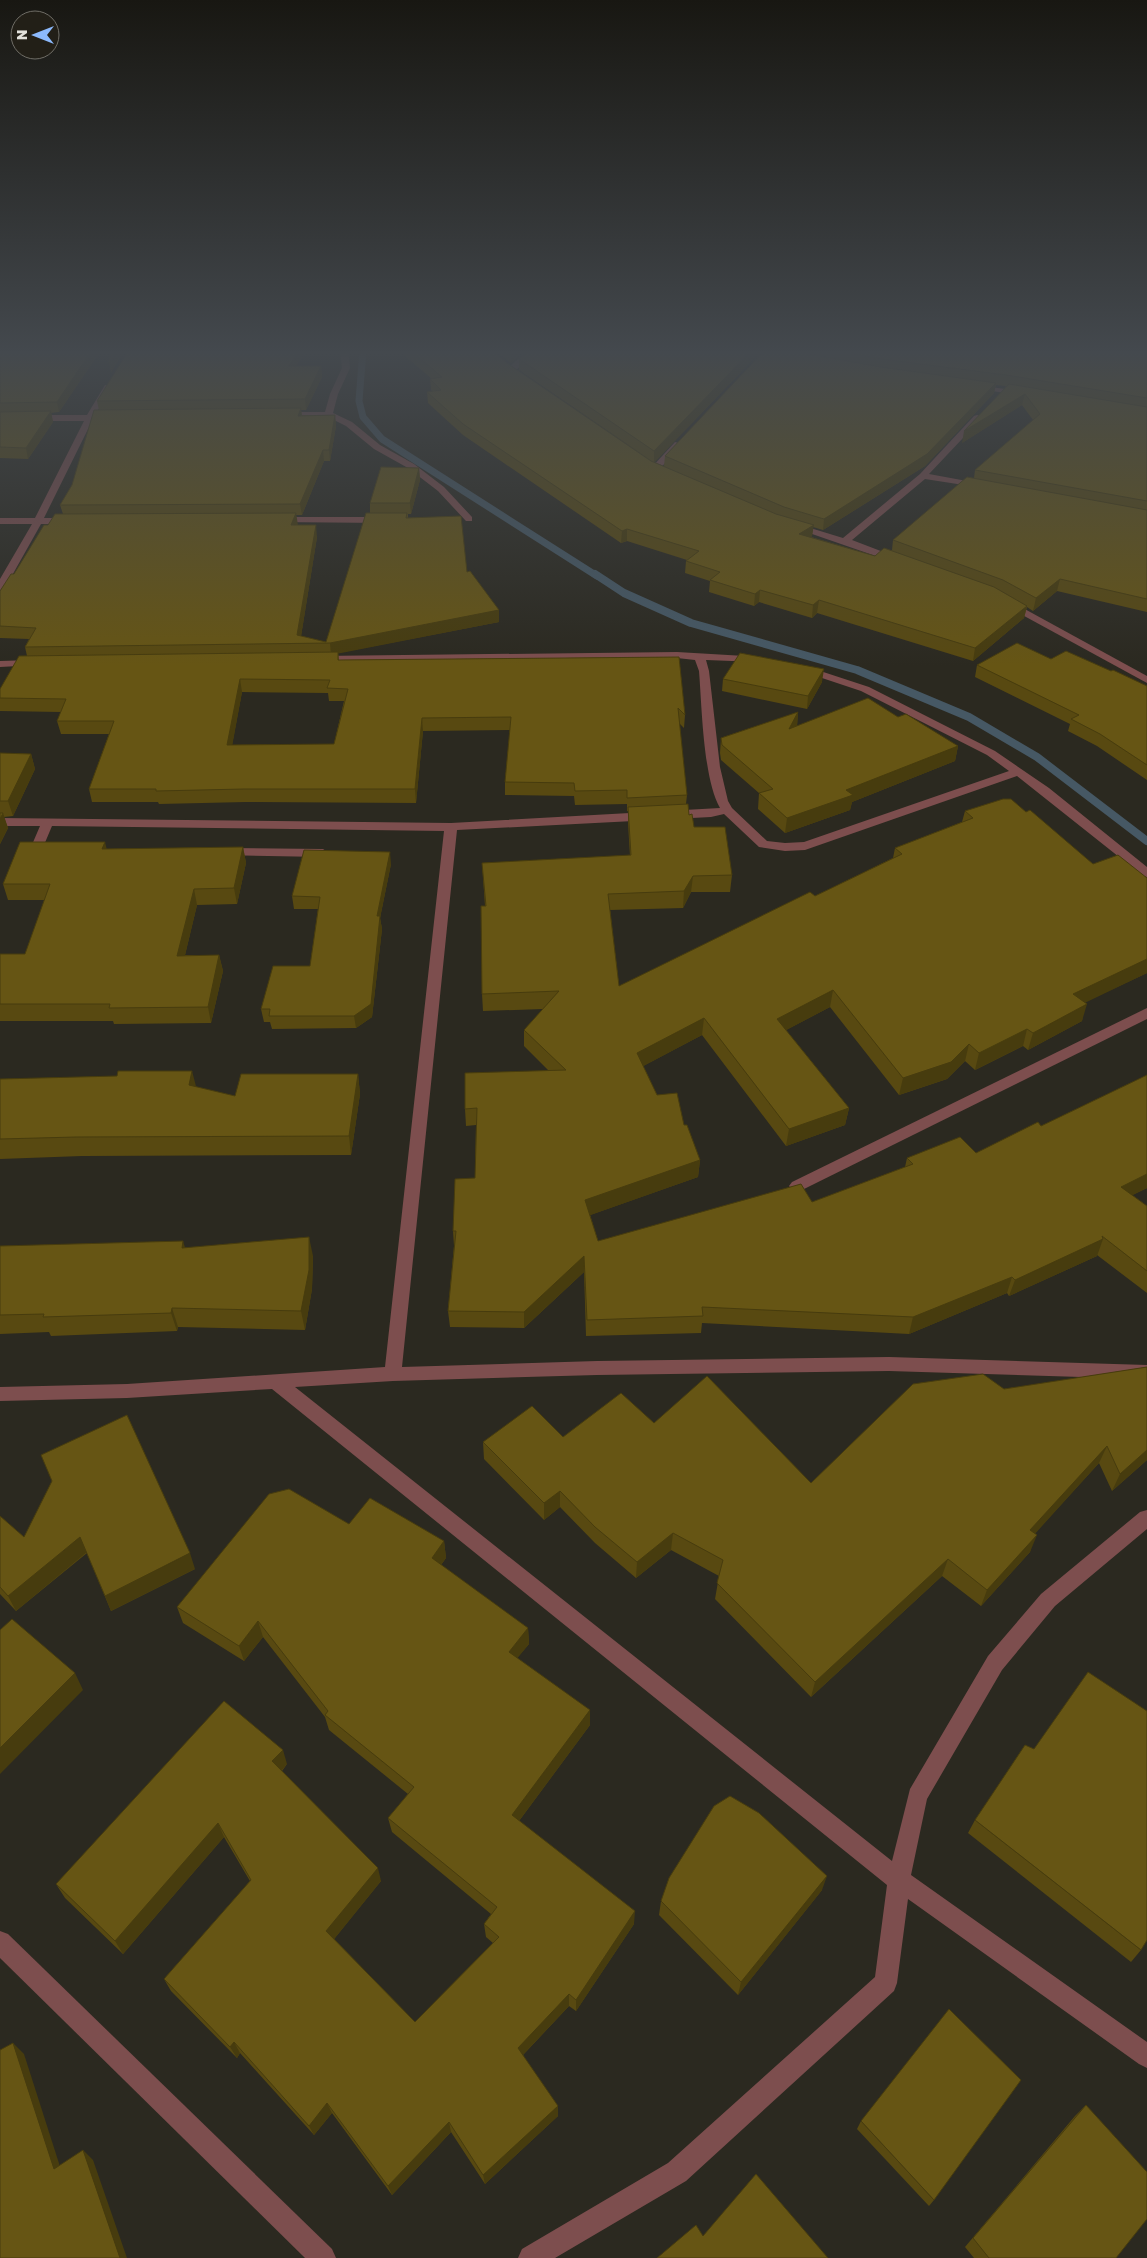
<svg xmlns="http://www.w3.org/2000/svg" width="1147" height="2258" font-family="'Golos Text',sans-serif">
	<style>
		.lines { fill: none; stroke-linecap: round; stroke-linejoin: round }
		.stream-far1 { stroke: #465864; stroke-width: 7 }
		.stream { stroke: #465864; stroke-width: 8 }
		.minor { fill: #7d4e4e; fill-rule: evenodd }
		.wall { fill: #584911; fill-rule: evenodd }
		.shaded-wall { fill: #473c0e }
		.building { fill: #665514; stroke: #473c0e; fill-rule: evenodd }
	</style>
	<rect width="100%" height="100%" fill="#2b2920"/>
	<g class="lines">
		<!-- stream-far1 -->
		<path class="stream-far1" d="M363,350L359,401L363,417L382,439L597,576"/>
		<!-- stream -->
		<path class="stream" d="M595,574L624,593L691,623L857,670L969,717L1037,757L1147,841"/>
		<!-- minor -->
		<g class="minor">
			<path d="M340,350H348L350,368L338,394L333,413L352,422L380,445L414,464L444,487L472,517V521H466L438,491L408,468L374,449L346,426L328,417H279L278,415L282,412H325L330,394L342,368Z"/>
			<path d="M528,350H537L514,372H508V368Z"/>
			<path d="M105,385L112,387L95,415H111L115,418L111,421H92L44,518H70L75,521L70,524H41L5,588L0,591V579L32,524H0V518H35L84,421H0V415H87Z"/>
			<path d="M973,385L1022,391L1026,393L1022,395L976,389H973Z"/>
			<path d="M977,415L980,416V420L929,474L983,484V488L925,479L852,540L899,558V562H893L789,526L794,523L843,538L920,474L974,416Z"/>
			<path d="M675,442L682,444L658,471H652V467Z"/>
			<path d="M278,517H385L390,520L385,523L275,522V518Z"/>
			<path d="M1008,600L1147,676V683L1004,605L1003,603Z"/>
			<path d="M677,652L762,657L763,659L758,662L706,660L709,671L720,767L728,801L732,808L767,841L785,843L804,842L1009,771L987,755L861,691L801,671V667L805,666L869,687L995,751L1049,788L1147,867V877L1143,876L1017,776L805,850L785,851L759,847L724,814L711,817L457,830L402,1367L597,1361L889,1357L1147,1365V1379L889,1371L597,1375L393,1381L295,1387L892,1861L910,1789L988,1656L1041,1594L1140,1512L1147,1510V1529L1055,1606L1002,1670L927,1799L911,1875L1147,2042V2068L1139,2064L908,1899L897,1983L894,1991L686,2181L555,2258H518L522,2249L668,2163L875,1977L887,1885L272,1389L127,1398L0,1401V1387L127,1384L385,1367L444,831L52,826L44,845L55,847L57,850L51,854L33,850L31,847L40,826H0V818L451,823L720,808C703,778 702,707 699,671L695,660L677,658L319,662L314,659L319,656Z"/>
			<path d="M33,660L38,663L37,665L0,667V661Z"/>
			<path d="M224,848L323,849L329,853L323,857L220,855L218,852Z"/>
			<path d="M1147,1008V1019L802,1190L797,1192L792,1190L789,1186L792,1182Z"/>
			<path d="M0,1931L8,1934L332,2249L336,2258H305L0,1958Z"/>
		</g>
	</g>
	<!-- wall -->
	<g class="wall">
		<path d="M0,350H101L59,412L51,413L53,422L28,459L0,458Z"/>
		<path d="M404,350H492L507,363L652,461L519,370V359L762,350L654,462L664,466L665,456L765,350H1147V612L1057,591L1033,611L1027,607L1024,618L973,661L817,613L812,618L759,602L754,606L709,592L710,581L685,573L686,561L687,560L627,541L621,543L463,435L428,403L427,392L432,391L431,390L430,379H432L404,355ZM996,385L1006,386L962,443L1022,405L1033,420L975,470L974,478L893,540L892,550L875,556L811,537L812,536L813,527L823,530L925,466L994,393Z"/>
		<path d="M495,350H525L511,363Z"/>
		<path d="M297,366H321L322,377L306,410H301L302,415H335L336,426L330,461H324L302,515H296L297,525L317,537L301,636L326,642L370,513V503L419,468L420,480L411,514H408V518L467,572L499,622L338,653L339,660L679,657L685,715L684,728L679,723L687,795L686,804L689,815L694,827L732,875L730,892H691L683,908L610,910L619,986L815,896L893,858L895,848L962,822L965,811L1026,812L1093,864L1147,878V973L1085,1002L1082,1021L1028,1050L1023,1046L975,1070L965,1061L947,1079L899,1095L830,1007L786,1030L849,1108L845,1125L786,1146L702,1035L643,1066L657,1095L684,1125L700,1160L698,1177L590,1215L598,1241L812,1202L905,1167L907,1158L976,1153L1041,1126L1147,1075V1188L1132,1195L1147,1206V1293L1097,1255V1256L1009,1296L1007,1293L909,1334L702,1323L701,1333L586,1336L584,1272L524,1328L450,1327L448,1311L454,1246L453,1231L475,1178L476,1125L466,1126L465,1109L549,1071L524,1046V1030L543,1009L483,1011L482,994L485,906L482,863L630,856L628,823V811H627V804L575,805L574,796L505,795V782L510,730L423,731L416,803L246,802L159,804L158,802H92L89,789L109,734H61L57,721L61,712L0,711V689L27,656L25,647L29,639L0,638V591L14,574L48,525L63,514L60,505L72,485L99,410L97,401ZM242,692L328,693L329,701H344L334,744L232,745Z"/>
		<path d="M1051,659L1111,671L1147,686V780L1097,746L1068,731L1070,724L975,677L977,665Z"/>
		<path d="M723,679L822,682L807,709L722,691Z"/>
		<path d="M798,712L797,726L898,717L958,746L955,761L852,802L850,810L785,833L758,809L759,793L721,760L720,753L721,738Z"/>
		<path d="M0,753L31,754L35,769L13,816L4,817L8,828L0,844Z"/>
		<path d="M243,847L246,863L237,904L197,905L185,955H219L223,971L211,1023L114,1024L113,1021H0V954H25L45,900H8L3,884L106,849Z"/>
		<path d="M391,864L380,918L382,929L372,1017L356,1028L272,1029L270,1022H264L261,1009L310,966L318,909H294L292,896Z"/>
		<path d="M358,1074L360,1094L351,1155L82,1156L0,1159V1079L196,1087L235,1096Z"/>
		<path d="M0,1246L185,1248L313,1256L312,1289L305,1330L178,1327L177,1331L51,1336L49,1332L0,1334Z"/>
		<path d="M1147,1367V1460L1112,1491L1099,1463L1035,1533L1030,1552L981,1606L942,1576L811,1697L715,1599L719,1576L671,1550L636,1578L595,1543L560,1507L544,1520L484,1459L483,1442L563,1437L654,1423L811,1483L1004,1389Z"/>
		<path d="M0,1516L24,1537L195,1569L111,1611L87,1553L16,1611L0,1594Z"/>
		<path d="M349,1524L444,1541L446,1558L441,1565L528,1628L529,1644L517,1658L590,1725L519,1821L634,1924L576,2011L569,2006L523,2055L558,2116L485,2184L451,2132L392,2195L332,2113L314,2135L240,2053L237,2058L171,1991L164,1979L250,1881L224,1837L123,1954L65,1898L56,1884L287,1764L282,1771L381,1881L334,1939L415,2022L493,1943L486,1937L484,1924L491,1914L392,1832L388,1818L408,1794L329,1730L325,1717L263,1637L244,1661L183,1623L177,1607Z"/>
		<path d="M975,1820L1141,1950L1131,1962L968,1833Z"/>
		<path d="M822,1890L738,1995L659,1915L661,1901Z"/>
		<path d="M1086,2105L1116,2258H974L965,2247L1075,2116Z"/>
		<path d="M861,2121L934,2200L929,2206L857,2129Z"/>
	</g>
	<!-- shaded-wall -->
	<g class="shaded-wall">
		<path d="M92,350H101L59,412L57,402Z"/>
		<path d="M116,350H125L111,373L109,362Z"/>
		<path d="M299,350H306L290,377L289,366Z"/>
		<path d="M514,350H525L511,363V353Z"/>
		<path d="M752,350H762L654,463V451Z"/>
		<path d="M321,366L322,377L306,410L305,399Z"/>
		<path d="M996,383L994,393L925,466L823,530L824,519Z"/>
		<path d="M1025,394L1022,405L962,443L964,431Z"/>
		<path d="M301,408L302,419L298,416Z"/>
		<path d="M51,411L53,422L28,459L26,448Z"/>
		<path d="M335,415L336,426L330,461L329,450Z"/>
		<path d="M323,450L324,461L302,515L300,504Z"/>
		<path d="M419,468L420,480L411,514L410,503Z"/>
		<path d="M296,513L298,525L292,537L291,525Z"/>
		<path d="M316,525L317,537L300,643L297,635Z"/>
		<path d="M814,525L812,536L798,546L799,534Z"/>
		<path d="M627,529V541L621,543L622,531Z"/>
		<path d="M1060,579L1057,591L1033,611L1036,598Z"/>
		<path d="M760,590L759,602L754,606L755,594Z"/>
		<path d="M819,600L817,613L812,618L813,605Z"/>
		<path d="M1027,606L1024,618L973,661L975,648Z"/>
		<path d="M499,610V622L331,655L330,643Z"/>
		<path d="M824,669L822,682L807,709L808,696Z"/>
		<path d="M240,679L242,692L230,758L227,745Z"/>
		<path d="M798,712L797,727L789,729Z"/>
		<path d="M422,718L423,731L416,803L415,789Z"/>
		<path d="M958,746L955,761L852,802L850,810L785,833L787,818L846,790Z"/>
		<path d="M31,754L35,769L13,816L8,801Z"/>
		<path d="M3,813L8,828L0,844V819Z"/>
		<path d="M105,842L109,858L102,849Z"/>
		<path d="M243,847L246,863L237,904L234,888Z"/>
		<path d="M390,852L391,864L380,918L382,929L372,1017L356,1028L354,1016L377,916Z"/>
		<path d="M693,876L691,892L683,908L684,891Z"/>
		<path d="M194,889L197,905L181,972L177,956Z"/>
		<path d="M219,955L223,971L211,1023L208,1007Z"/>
		<path d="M1147,959V973L1068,1011L1073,994Z"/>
		<path d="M833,990L830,1007L775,1036L777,1019Z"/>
		<path d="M1087,1004L1082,1021L1028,1050L1033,1033Z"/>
		<path d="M704,1018L702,1035L636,1070L637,1053Z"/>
		<path d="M1027,1029L1023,1046L975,1070L979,1053Z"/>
		<path d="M969,1044L965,1061L947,1079L899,1095L903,1078Z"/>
		<path d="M192,1071L197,1090L189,1085Z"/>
		<path d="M358,1074L360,1094L351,1155L349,1136Z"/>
		<path d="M849,1108L845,1125L786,1146L789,1129Z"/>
		<path d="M700,1160L698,1177L585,1217V1200Z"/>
		<path d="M1147,1174V1188L1115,1204L1121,1187Z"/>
		<path d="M309,1237L313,1256L312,1289L305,1330L301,1311Z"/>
		<path d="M1103,1239L1097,1256L1009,1296L1015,1280Z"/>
		<path d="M183,1241L189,1260L182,1248Z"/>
		<path d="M584,1256V1272L524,1328V1312Z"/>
		<path d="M1012,1277L1007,1293L909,1334L913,1317Z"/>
		<path d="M172,1308L178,1327L177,1331L171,1313Z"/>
		<path d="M1107,1446L1099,1463L1024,1546L1030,1530Z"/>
		<path d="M1147,1450V1460L1112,1491L1120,1474Z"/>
		<path d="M560,1491V1507L544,1520V1503Z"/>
		<path d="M673,1533L671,1550L636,1578L637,1562Z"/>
		<path d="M1037,1535L1030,1552L981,1606L987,1590Z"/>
		<path d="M80,1537L87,1552L16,1611L8,1596Z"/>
		<path d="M444,1541L446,1558L434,1574L432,1558Z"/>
		<path d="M190,1553L195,1569L111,1611L105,1596Z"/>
		<path d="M948,1559L942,1576L811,1697L815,1682Z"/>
		<path d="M258,1621L263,1637L244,1661L239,1646Z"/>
		<path d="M528,1628L529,1644L510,1667L509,1652Z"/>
		<path d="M75,1673L83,1690L0,1774V1748Z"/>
		<path d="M590,1710V1725L513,1829L512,1815Z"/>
		<path d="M283,1750L287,1764L277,1776L272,1761Z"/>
		<path d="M218,1823L224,1837L123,1954L115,1941Z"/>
		<path d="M378,1868L381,1881L331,1943L326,1931Z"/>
		<path d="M827,1876L822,1890L738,1995L741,1982Z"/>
		<path d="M635,1911L634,1924L576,2011V2000Z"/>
		<path d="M569,1994V2006L519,2059L518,2048Z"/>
		<path d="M234,2042L240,2053L237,2058L230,2047Z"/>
		<path d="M13,2043L24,2054L64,2179L54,2169Z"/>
		<path d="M327,2103L332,2113L314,2135L309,2126Z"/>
		<path d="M558,2106V2116L485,2184L483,2175Z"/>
		<path d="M449,2122L451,2132L392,2195L388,2186Z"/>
		<path d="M83,2150L93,2160L127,2258H120Z"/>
	</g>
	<!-- building -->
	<g class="building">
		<path d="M0,350H92L57,402L0,403Z"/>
		<path d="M112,350H116L109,362Z"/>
		<path d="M129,350H299L289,366H321L305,399L97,401Z"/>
		<path d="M410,350H492L507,363L651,461L776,514L814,525L799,534L875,556L884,548L994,587L1027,606L975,648L819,600L813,605L760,590L755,594L710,580L720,572L686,561L699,551L627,529L622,531L463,424L427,392L441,390L430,379L442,377Z"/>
		<path d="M507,350H514L511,353Z"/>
		<path d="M528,350H752L654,451L519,359Z"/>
		<path d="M765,350H786L881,367L996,383L927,454L824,519L784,507L665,456Z"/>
		<path d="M831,350H1147V398L1006,375L882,359Z"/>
		<path d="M1009,384L1147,407V501L975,470L1040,414L1025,394L964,431Z"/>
		<path d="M301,408L298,416L335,415L329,450H323L300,504L60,505L72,485L94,410Z"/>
		<path d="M51,411L26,448L0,447V412Z"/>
		<path d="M381,467L419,468L410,503H370Z"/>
		<path d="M967,477L1147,510V599L1060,579L1036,598L1003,580L893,540Z"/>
		<path d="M296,513L291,525H316L297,635L326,642L366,513H407L406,518L461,516L467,572L470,571L499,610L330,643L25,647L36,628L0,626V591L11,574H14L44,525H48L55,514Z"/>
		<path d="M1017,643L1051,659L1066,651L1111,671L1113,670L1147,686V765L1100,734L1071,719L1079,715L977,665Z"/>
		<path d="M338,652V660L679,657L685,715L678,708L687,795L627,798V790L575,791L574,783L505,782L511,717L422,718L415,789H244L156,791V789H89L114,721H57L66,699L0,698V689L19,656ZM240,679L330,680L327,688L348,689L334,744L227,745Z"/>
		<path d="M740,653L824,669L808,696L723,679Z"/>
		<path d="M868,698L898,717L906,714L958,746L846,790L853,795L787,818L759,793L773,789L722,745L721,738L798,712L789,729Z"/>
		<path d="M0,753L31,754L8,801H0Z"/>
		<path d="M1003,799H1011L1026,812L1030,810L1093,864L1118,855L1147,878V959L1073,994L1087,1004L1033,1033L1027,1029L979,1053L969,1044L951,1062L903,1078L833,990L777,1019L849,1108L789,1129L704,1018L637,1053L657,1095L677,1093L684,1125H687L700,1160L585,1200L598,1241L801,1184L812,1202L913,1164L907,1158L960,1137L976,1153L1038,1122L1041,1126L1147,1075V1174L1121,1187L1147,1206V1271L1102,1236L1103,1239L1015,1280L1012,1277L913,1317L702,1307L703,1316L587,1320L584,1256L524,1312L448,1311L456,1231H453L455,1179L475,1178L477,1108L465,1109V1073L566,1070L524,1030L559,991L482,994L481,906H486L482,863L631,855L628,807L688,804L689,815L692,814L694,827H725L732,875L693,876L684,891L608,894L619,986L810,892L815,896L902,854L895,848L973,818L965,811Z"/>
		<path d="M0,813H3L0,819Z"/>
		<path d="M20,842H105L102,849L243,847L234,888L194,889L177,956L219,955L208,1007L109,1008L110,1004H0V954H25L50,884H3Z"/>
		<path d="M304,850L390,852L377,916H380L371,1004L354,1016H269L270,1009H261L273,966H310L320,897L292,896Z"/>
		<path d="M118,1071H192L189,1085L235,1096L241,1074H358L349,1136L76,1137L0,1139V1079L117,1076Z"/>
		<path d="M309,1237V1270L301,1311L172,1308L171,1313L43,1317L44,1314L0,1315V1246L183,1241L182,1248Z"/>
		<path d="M1147,1367V1450L1120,1474L1107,1446L1030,1530L1037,1535L987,1590L948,1559L815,1682L717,1583L723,1560L673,1533L637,1562L595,1527L560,1491L544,1503L483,1442L532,1406L563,1437L621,1393L654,1423L707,1376L811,1483L913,1384L983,1374L1004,1389Z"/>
		<path d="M127,1415L190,1553L105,1596L80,1537L8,1596L0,1587V1516L24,1537L52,1481L41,1455Z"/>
		<path d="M289,1489L349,1524L370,1498L444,1541L432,1558L528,1628L509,1652L590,1710L512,1815L635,1911L576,2000L569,1994L518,2048L558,2106L483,2175L449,2122L388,2186L327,2103L309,2126L234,2042L230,2047L164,1979L251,1880L218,1823L115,1941L56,1884L224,1701L283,1750L272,1761L378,1868L326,1931L415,2022L499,1937L484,1924L497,1907L388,1818L414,1787L325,1715L328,1711L258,1621L239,1646L177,1607L269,1494Z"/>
		<path d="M12,1619L75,1673L0,1748V1630Z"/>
		<path d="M1088,1672L1147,1711V1940L1141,1950L975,1820L1025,1745L1034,1749Z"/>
		<path d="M730,1796L759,1813L827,1876L741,1982L661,1901L669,1878L714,1806Z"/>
		<path d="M949,2009L1021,2080L934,2200L861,2121Z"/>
		<path d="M13,2043L54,2169L83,2150L120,2258H0V2050Z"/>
		<path d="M1086,2105L1147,2172V2219L1116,2258H989L973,2238Z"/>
		<path d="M756,2174L828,2258H657L696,2225L703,2236Z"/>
	</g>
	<!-- sky -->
	<linearGradient id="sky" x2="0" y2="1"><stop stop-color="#181712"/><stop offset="0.53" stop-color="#44494e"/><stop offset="1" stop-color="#44494e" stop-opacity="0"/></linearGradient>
	<rect width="1147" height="666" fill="url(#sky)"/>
	<!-- north arrow -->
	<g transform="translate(35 35) rotate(270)"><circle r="24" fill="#221f17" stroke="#6f6d66"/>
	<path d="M0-4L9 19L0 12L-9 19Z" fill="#8cb9fc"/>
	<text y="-8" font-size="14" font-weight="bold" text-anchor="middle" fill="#e3e2dc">N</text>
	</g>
</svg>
